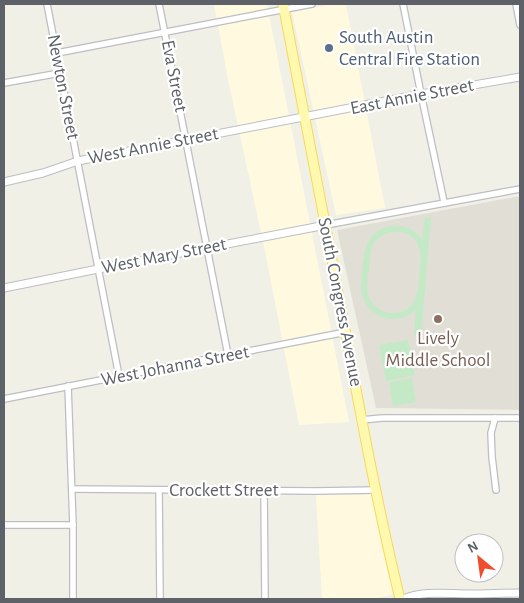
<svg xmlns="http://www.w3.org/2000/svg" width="524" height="603" font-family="'Alegreya Sans',sans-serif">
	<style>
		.commercial { fill: #fffadf }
		.education { fill: #e1dfd5 }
		.green { fill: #c3e9c7; fill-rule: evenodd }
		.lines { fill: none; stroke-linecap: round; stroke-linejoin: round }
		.minor-casing { stroke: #bcbec3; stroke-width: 8 }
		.tertiary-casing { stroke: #bcbec3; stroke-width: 9 }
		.primary-casing { stroke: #f7d85b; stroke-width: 11 }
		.minor { stroke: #fff; stroke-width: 5.5 }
		.tertiary { stroke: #fff; stroke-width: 7 }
		.primary { stroke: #fff9af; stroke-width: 9 }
		.service-dot { fill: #5c6f8a; stroke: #fff; stroke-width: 2 }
		.education-dot { fill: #8d6e63; stroke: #fff; stroke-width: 2 }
		.labels { text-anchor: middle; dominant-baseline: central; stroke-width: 4.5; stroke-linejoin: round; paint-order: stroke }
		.service-label { font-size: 19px; fill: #4e5e75; stroke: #fff; text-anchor: start }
		.street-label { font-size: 19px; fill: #5e6268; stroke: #fff }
		.education-label { font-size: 19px; fill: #785e54; stroke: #fff }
	</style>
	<rect width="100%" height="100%" fill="#f1f0e7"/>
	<!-- commercial -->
	<g class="commercial">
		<path d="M214,4H267L349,422L299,425L264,246L229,84Z"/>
		<path d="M335,4H346L385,208L336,215L292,12Z"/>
		<path d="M371,494L397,593L374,599H322L316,495Z"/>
	</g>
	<!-- education -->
	<path class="education" d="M520,196V410L376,408L337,230Z"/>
	<!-- green -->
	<g class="green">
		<path d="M425,217L431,218L421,335H414L416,309C412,313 406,317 400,318C383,322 366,311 362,295C360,287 362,279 362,272C364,251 367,228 393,226C405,225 415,230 422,240ZM394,232C421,232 422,252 420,273C418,291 417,313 393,313C379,313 368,302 367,289C367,282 368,276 369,269C370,261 369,251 374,243C379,236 386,233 394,232Z"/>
		<path d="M408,340L415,375L386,381L379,345Z"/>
		<path d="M412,378L416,402L393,406L389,382Z"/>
	</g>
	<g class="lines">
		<defs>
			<g id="minor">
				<path d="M47,4L119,376"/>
				<path d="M159,4L228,355"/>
				<path d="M403,4L421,94L444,202"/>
				<path d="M516,4L520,25"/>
				<path d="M57,53L312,4"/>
				<path d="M4,83L60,73"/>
				<path d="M326,225L520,189"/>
				<path d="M68,386L73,525V599"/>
				<path d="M4,399L346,332"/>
				<path d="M495,418L491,433L492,457L496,490"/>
				<path d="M362,420L382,418H520"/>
				<path d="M72,489L315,491L376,490"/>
				<path d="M159,490L160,599"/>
				<path d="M264,490L265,599"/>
				<path d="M4,525H73"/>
			</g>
			<g id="tertiary">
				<path d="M4,182L43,173L78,161L421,94L520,77"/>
				<path d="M4,288L98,269L326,225"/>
				<path d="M403,599C423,590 448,594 469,594C486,594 503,593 520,593"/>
			</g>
			<path id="primary" d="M283,4C300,94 318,185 335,276C355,384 374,492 400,599"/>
		</defs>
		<!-- minor casing -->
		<use href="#minor" class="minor-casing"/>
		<!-- tertiary casing -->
		<use href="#tertiary" class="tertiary-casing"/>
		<!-- primary casing -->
		<use href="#primary" class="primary-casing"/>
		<!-- minor -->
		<use href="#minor" class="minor"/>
		<!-- tertiary -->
		<use href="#tertiary" class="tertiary"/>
		<!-- primary -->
		<use href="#primary" class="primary"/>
	</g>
	<!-- markers -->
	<circle class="service-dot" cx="329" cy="48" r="5"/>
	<circle class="education-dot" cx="438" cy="319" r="5"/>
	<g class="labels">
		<!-- service labels -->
		<g class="service-label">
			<text x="339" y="37">South Austin<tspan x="339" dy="22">Central Fire Station</tspan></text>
		</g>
		<!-- street labels -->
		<g class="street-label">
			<text transform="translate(174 76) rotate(79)">Eva Street</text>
			<text transform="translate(63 87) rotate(79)">Newton Street</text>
			<text transform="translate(412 97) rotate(-11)">East Annie Street</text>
			<text transform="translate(153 146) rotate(-11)">West Annie Street</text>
			<text transform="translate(164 256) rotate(-11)">West Mary Street</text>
			<text transform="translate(340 302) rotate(79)">South Congress Avenue</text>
			<text transform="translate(175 366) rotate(-11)">West Johanna Street</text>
			<text x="224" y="490">Crockett Street</text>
		</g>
		<!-- education labels -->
		<g class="education-label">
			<text x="438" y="338">Lively<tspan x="438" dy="22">Middle School</tspan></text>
		</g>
	</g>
	<!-- border -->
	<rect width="524" height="603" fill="none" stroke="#5e6268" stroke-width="10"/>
	<!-- north arrow -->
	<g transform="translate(479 558) rotate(331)"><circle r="24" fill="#ffffff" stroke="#bfc0c3"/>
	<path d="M0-4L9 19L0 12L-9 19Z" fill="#f04d2e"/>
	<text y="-8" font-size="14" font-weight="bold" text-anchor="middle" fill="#5e6268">N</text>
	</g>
</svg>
